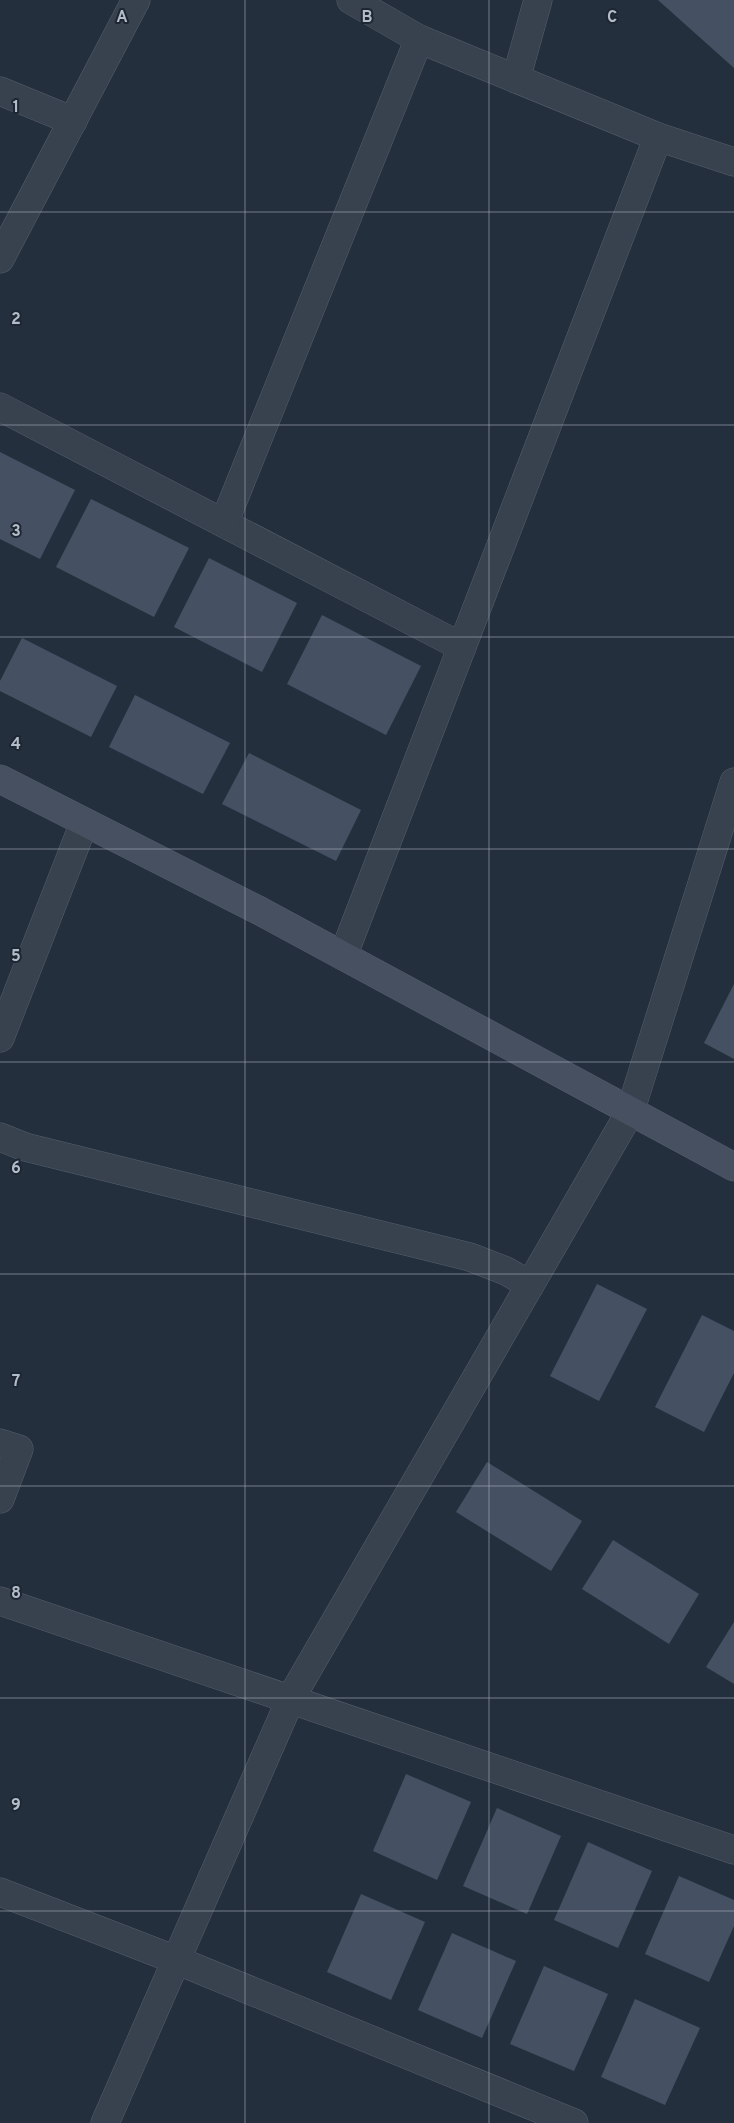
<svg xmlns="http://www.w3.org/2000/svg" width="734" height="2123" font-family="Overpass,sans-serif">
	<style>
		.building { fill: #455162 }
		.lines { fill: none; stroke-linecap: round; stroke-linejoin: round }
		.street-casing { stroke: #565f6c; stroke-width: 29 }
		.secondary-casing { stroke: #565f6c; stroke-width: 29 }
		.street { stroke: #38414e; stroke-width: 28 }
		.secondary { stroke: #465061; stroke-width: 28 }
		.grid { fill: none; stroke: #b4bcc9; stroke-width: 1; stroke-opacity: 0.55 }
		.grid-label { font-size: 16px; text-anchor: middle; font-weight: bold; fill: #b4bcc9; stroke: #1d2633; stroke-width: 4; stroke-linejoin: round; paint-order: stroke }
	</style>
	<rect width="100%" height="100%" fill="#242f3e"/>
	<!-- building -->
	<g class="building">
		<path d="M658,0H734V68Z"/>
		<path d="M0,452L75,490L40,559L0,539Z"/>
		<path d="M91,499L189,548L154,617L56,567Z"/>
		<path d="M209,558L297,603L262,672L174,627Z"/>
		<path d="M322,615L421,666L386,735L287,684Z"/>
		<path d="M22,638L117,686L91,737L0,691V681Z"/>
		<path d="M135,695L230,743L203,794L109,747Z"/>
		<path d="M249,753L361,810L336,861L222,804Z"/>
		<path d="M734,984V1059L704,1043Z"/>
		<path d="M597,1284L647,1309L599,1401L550,1376Z"/>
		<path d="M702,1315L734,1331V1373L704,1432L655,1407Z"/>
		<path d="M487,1462L582,1521L551,1571L456,1512Z"/>
		<path d="M613,1540L699,1594L669,1644L582,1589Z"/>
		<path d="M734,1622V1684L706,1667Z"/>
		<path d="M406,1774L471,1802L437,1880L373,1851Z"/>
		<path d="M497,1808L561,1836L527,1914L463,1886Z"/>
		<path d="M588,1842L652,1871L618,1948L554,1920Z"/>
		<path d="M679,1876L734,1900V1926L709,1982L645,1954Z"/>
		<path d="M361,1894L425,1922L391,2000L327,1972Z"/>
		<path d="M452,1933L516,1961L482,2038L418,2010Z"/>
		<path d="M544,1966L608,1994L574,2071L510,2044Z"/>
		<path d="M635,1999L700,2028L665,2105L601,2077Z"/>
	</g>
	<g class="lines">
		<defs>
			<g id="street">
				<path d="M351,0L419,39L658,137L734,162"/>
				<path d="M516,79L538,0"/>
				<path d="M0,91L73,121"/>
				<path d="M0,259L136,0"/>
				<path d="M0,407L462,647"/>
				<path d="M224,523L419,39"/>
				<path d="M343,956L658,137"/>
				<path d="M0,1038L84,823"/>
				<path d="M0,1137L25,1147L470,1257L506,1271L530,1285"/>
				<path d="M0,1443L19,1449L0,1499"/>
				<path d="M0,1601L734,1850"/>
				<path d="M0,1892L176,1960L574,2123"/>
				<path d="M105,2123L291,1698L630,1112L734,782"/>
			</g>
			<path id="secondary" d="M0,779L260,911L734,1167"/>
		</defs>
		<!-- street casing -->
		<use href="#street" class="street-casing"/>
		<!-- secondary casing -->
		<use href="#secondary" class="secondary-casing"/>
		<!-- street -->
		<use href="#street" class="street"/>
		<!-- secondary -->
		<use href="#secondary" class="secondary"/>
	</g>
	<!-- grid -->
	<path class="grid" d="M245,0V2123M489,0V2123M0,212H734M0,425H734M0,637H734M0,849H734M0,1062H734M0,1274H734M0,1486H734M0,1698H734M0,1911H734"/>
	<g class="grid-label">
		<text x="122" y="22">A</text>
		<text x="367" y="22">B</text>
		<text x="612" y="22">C</text>
		<text x="16" y="112">1</text>
		<text x="16" y="324">2</text>
		<text x="16" y="536">3</text>
		<text x="16" y="749">4</text>
		<text x="16" y="961">5</text>
		<text x="16" y="1173">6</text>
		<text x="16" y="1386">7</text>
		<text x="16" y="1598">8</text>
		<text x="16" y="1810">9</text>
	</g>
</svg>
